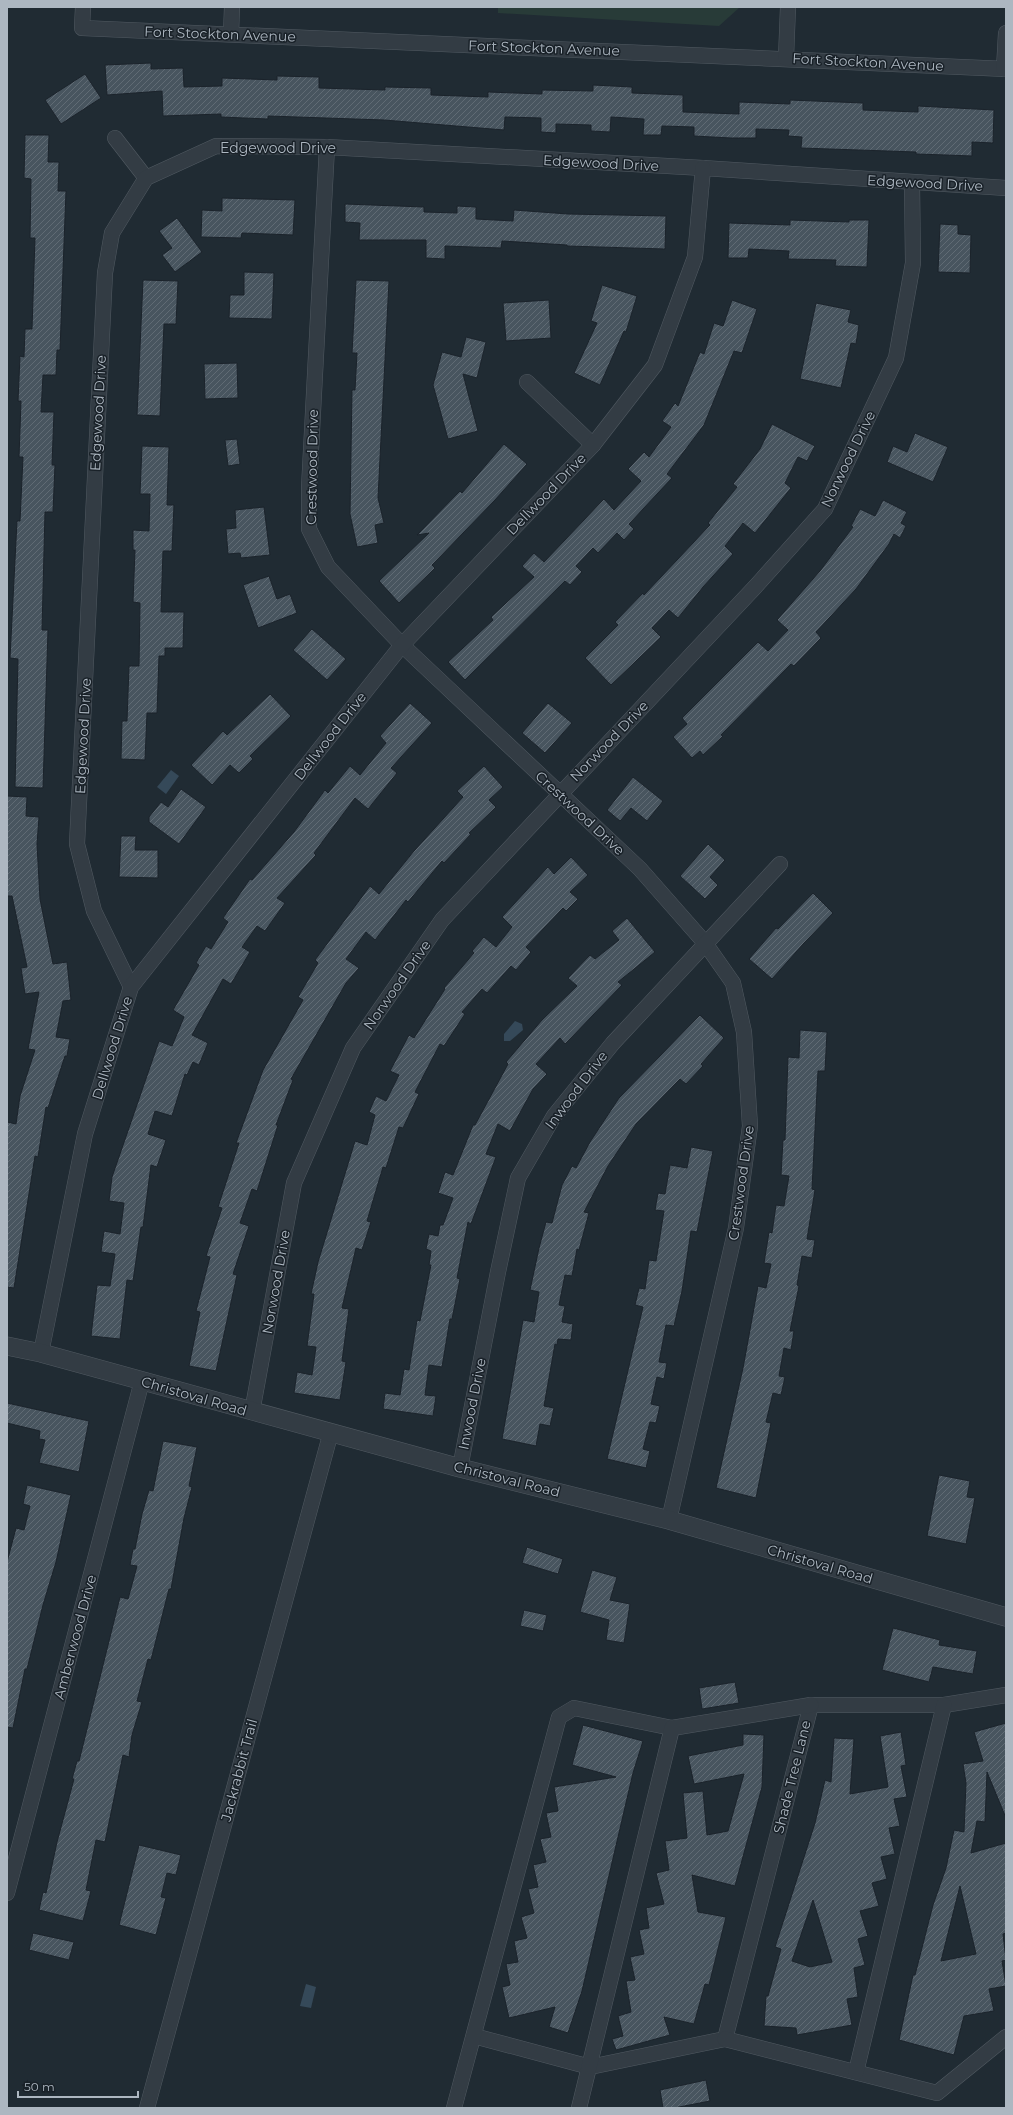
<svg xmlns="http://www.w3.org/2000/svg" width="1013" height="2115" font-family="Montserrat,sans-serif">
	<style>
		.park { fill: #283b38 }
		.water { fill: #354959 }
		.building { fill: url(#building-hatch); stroke: #1b232b; fill-rule: evenodd }
		.lines { fill: none; stroke-linecap: round; stroke-linejoin: round }
		.minor-casing { stroke: #515a62; stroke-width: 16 }
		.tertiary-casing { stroke: #515a62; stroke-width: 19 }
		.minor { stroke: #333c44; stroke-width: 15 }
		.tertiary { stroke: #333c44; stroke-width: 18 }
		.labels { text-anchor: middle; dominant-baseline: central; stroke-width: 3; stroke-linejoin: round; paint-order: stroke }
		.street-label { font-size: 14px; fill: #adb7c1; stroke: #192128 }
	</style>
	<defs>
		<pattern id="building-hatch" width="6" height="6" patternUnits="userSpaceOnUse"><rect width="6" height="6" fill="#48555f"/><path d="M-1 1l2-2M0 6l6-6M5 7l2-2" fill="none" stroke="#606b74"/></pattern>
	</defs>
	<rect width="100%" height="100%" fill="#202b33"/>
	<!-- park -->
	<path class="park" d="M498,7H740L719,26L498,13Z"/>
	<!-- water -->
	<g class="water">
		<path d="M171,770L179,776L166,794L157,787Z"/>
		<path d="M515,1021L522,1024L523,1030L510,1041H504V1034Z"/>
		<path d="M306,1984L316,1987L311,2008L300,2006Z"/>
	</g>
	<!-- building -->
	<g class="building">
		<path d="M151,63V69L183,68L184,87L222,86V78L277,80V76L319,77V88L385,90V87L431,88V95L488,97V92L542,94V90L593,91V85L632,87V93L683,95V112L739,114V102L790,104V100L863,103V110L918,112V106L994,110L993,143L972,142V156L946,155L916,154V152L801,148L802,137L788,136L789,130L756,129V138H731L694,136V127L662,126L661,135H643L644,119L611,117L610,132L591,131V125L556,124V133L541,132V118L505,117L504,130L384,120L268,116V119L221,117V114L163,116L162,91L107,95L105,65Z"/>
		<path d="M85,74L101,98L61,124L45,100Z"/>
		<path d="M25,135H49L48,162H59L58,191H66L60,350H57L56,375H43L41,412H54L52,465H55L53,512H45L42,630H48L43,788L15,787L18,659L10,658L17,521H20L23,457H19L21,401H18L20,356L24,357L25,329H32L35,238H30L31,179L24,178Z"/>
		<path d="M222,198L295,200L293,235L242,233L241,238L201,237L202,210L222,211Z"/>
		<path d="M345,204L424,207V212L457,213V206L476,207V219L513,221L514,210L568,214L666,216L665,249L567,246V245L502,241L501,248L445,246V259L426,258V240H359L360,223L345,222Z"/>
		<path d="M177,218L202,252L175,272L162,255L172,248L159,231Z"/>
		<path d="M790,220L849,222V220H869L867,267L835,266L836,260L788,259L789,251L749,249L748,258H728L729,223L790,225Z"/>
		<path d="M940,224L958,225V234L971,235L970,273L938,272Z"/>
		<path d="M244,272L274,273L272,319L229,318L230,295H244Z"/>
		<path d="M143,280L178,281L176,324H164L160,416L137,415Z"/>
		<path d="M356,280L389,281L378,498L384,523L375,525L378,543L357,547L350,514L352,390H355L357,353H352Z"/>
		<path d="M602,285L637,296L626,332L624,331L600,385L574,373L597,323L591,321Z"/>
		<path d="M549,300L551,338L506,341L503,303Z"/>
		<path d="M732,300L757,309L742,353L734,351L704,425L667,474L672,478L629,524L634,529L624,540L617,533L598,553L593,548L576,566L582,572L570,585L565,581L465,680L448,662L493,620L491,617L534,577L522,566L534,553L544,562L604,499L614,510L641,481L628,469L644,452L649,457L671,427L662,421L675,403L678,406L700,352L704,354L714,323L723,326Z"/>
		<path d="M816,303L851,310L848,322L859,325L856,344L851,343L841,388L800,379Z"/>
		<path d="M466,337L486,342L477,378L463,374L478,431L448,439L433,385L442,352L461,357Z"/>
		<path d="M237,363L238,398L205,399L204,364Z"/>
		<path d="M772,424L815,446L807,461L798,457L785,483L791,488L755,533L743,523L725,546L733,554L703,587L678,618L669,610L652,628L661,637L611,685L585,658L618,625L615,622L643,593L644,595L710,525L708,523L737,487L733,484L760,449Z"/>
		<path d="M915,433L948,447L933,482L887,462L893,446L907,452Z"/>
		<path d="M237,439L240,464L228,466L225,440Z"/>
		<path d="M504,444L527,464L495,500L432,565L435,568L399,603L379,581L429,533L417,535L460,491L462,493Z"/>
		<path d="M142,446L169,447L167,505H174L172,551H163L161,612H184L183,648H165V656H159L157,713H147L145,760L121,759L122,721H127L129,666H139L140,603L133,602L135,550H133V530L149,531L150,494H140Z"/>
		<path d="M883,500L907,512L901,523L906,526L900,538L894,534L889,544L856,589L816,632L821,638L794,666L791,664L721,735L723,736L703,755L700,751L692,758L673,737L687,724L682,718L758,642L768,651L788,630L777,620L820,571L853,527L851,526L860,509L875,516Z"/>
		<path d="M264,507L270,555L241,558L240,553L228,554L226,529L236,528L235,510Z"/>
		<path d="M269,576L277,599L290,594L297,613L258,628L243,585Z"/>
		<path d="M312,629L346,659L327,680L293,650Z"/>
		<path d="M270,694L291,716L250,756L253,759L239,773L230,765L212,785L191,765L223,731L227,735Z"/>
		<path d="M410,703L432,723L391,768L397,773L368,809L355,798L314,853L316,855L277,898L285,903L265,931L257,926L242,947L250,952L231,984L223,979L192,1035L208,1043L199,1065L193,1062L187,1075L185,1074L172,1116L155,1111L148,1134L166,1140L157,1167L151,1165L143,1227H141L133,1281L127,1280L120,1339L91,1336L97,1285L110,1286L115,1254L101,1252L104,1231L120,1234L124,1203L109,1201L112,1177L159,1041L172,1046L184,1017L173,1010L199,965L196,963L206,946L211,949L228,922L223,918L250,879L252,880L294,832L325,790L328,793L350,766L360,775L386,743L380,736Z"/>
		<path d="M548,703L572,723L545,753L522,733Z"/>
		<path d="M484,766L503,787L489,800L496,807L469,833L471,834L444,863L442,861L408,902L406,900L375,940L366,932L346,959L359,968L346,983L291,1079L293,1080L276,1125H278L257,1191L252,1189L240,1223L249,1226L233,1274L237,1275L216,1371L189,1366L200,1312L196,1311L210,1257L206,1256L222,1208L218,1207L239,1143H236L263,1070L303,1000L298,997L318,963L315,960L370,886L379,894L414,851L463,797L457,791Z"/>
		<path d="M633,777L663,801L647,821L631,808L620,821L607,810Z"/>
		<path d="M181,789L206,807L179,844L149,822V817L161,802L168,807Z"/>
		<path d="M7,796L27,797L26,816L39,817L37,844L40,899L53,964L67,962L71,1000L63,1001L56,1037L70,1039L67,1056H65L48,1108L46,1107L38,1157L35,1156L14,1288L7,1287V1122L16,1124L20,1096L35,1050L28,1049L39,992L25,994L21,968L27,967L12,896H7Z"/>
		<path d="M121,836H136L135,850H158V878L119,877Z"/>
		<path d="M708,844L725,860L710,877L718,885L705,899L680,876Z"/>
		<path d="M571,857L588,875L570,892L578,899L566,911L563,908L526,947L531,952L516,970L511,966L487,993L482,989L462,1012L465,1014L444,1046L440,1044L415,1092L419,1094L403,1128L399,1127L386,1168L383,1167L367,1221L371,1222L362,1250L356,1248L342,1308L349,1309L342,1361L346,1362L340,1400L294,1393L297,1372L312,1375L316,1347L307,1346L314,1294H311L318,1262L355,1141L367,1145L375,1115L369,1112L376,1096L386,1101L399,1075L390,1071L409,1035L414,1038L445,989L444,988L474,953L472,951L484,937L496,947L512,927L502,917L548,867L554,874Z"/>
		<path d="M813,893L833,913L804,943L772,979L749,959L776,928L778,929Z"/>
		<path d="M627,918L655,952L618,982L622,985L565,1044L560,1038L536,1064L547,1074L533,1089L510,1131L498,1124L486,1154L496,1157L471,1224L468,1222L457,1278L460,1279L452,1319H450L442,1367L429,1365L425,1395L436,1396L433,1416L383,1409L385,1393L400,1395L404,1369L409,1370L417,1320L420,1321L431,1265H429L431,1251L426,1249L429,1234L438,1236L440,1225H443L453,1198L438,1193L445,1172L453,1175L473,1125H475L508,1064L506,1062L542,1020L577,986L568,978L590,955L595,959L619,940L612,931Z"/>
		<path d="M700,1015L724,1038L701,1064L703,1066L686,1084L680,1079L636,1124L608,1166L584,1212L589,1213L579,1250L577,1249L572,1276L565,1275L559,1305L565,1306L562,1322L573,1324L571,1340L558,1339L557,1345L555,1344L544,1406L554,1408L550,1426L540,1424L536,1446L502,1439L523,1320L534,1322L539,1292L530,1290L539,1248L546,1222L552,1223L562,1185L572,1166L576,1168L590,1142L619,1098Z"/>
		<path d="M800,1030L827,1032L825,1071H818L812,1189L815,1190L807,1239L815,1240L812,1258L802,1256L797,1285L799,1286L790,1331H794L791,1350L784,1348L779,1376L785,1377L781,1395L773,1393L766,1422L771,1423L756,1498L716,1488L743,1368L758,1286L766,1288L771,1264L764,1263L769,1232L772,1233L776,1205L784,1206L789,1176L781,1175L783,1140H785L788,1057L799,1058Z"/>
		<path d="M691,1147L713,1151L697,1232L691,1231L682,1291L674,1326L666,1325L659,1362L667,1363L664,1379L657,1377L651,1404L660,1406L656,1423L650,1422L643,1449L650,1451L646,1468L607,1459L643,1307L635,1305L639,1288L645,1289L649,1260L656,1261L664,1211L655,1210L658,1193L665,1194L670,1165L687,1168Z"/>
		<path d="M7,1403L89,1421L79,1472L39,1463L45,1440L39,1439L40,1431L7,1423Z"/>
		<path d="M163,1441L197,1447L189,1486L192,1487L184,1518L171,1589H169L151,1660L148,1659L137,1701L142,1702L132,1735L129,1757L123,1755L105,1842L96,1840L86,1890L91,1891L83,1921L39,1910L43,1892L46,1893L57,1842L74,1779H72L77,1761H79L120,1597L128,1599L137,1566L130,1565L133,1549H135L142,1514L149,1490L153,1491Z"/>
		<path d="M939,1475L970,1481L967,1497L975,1498L966,1544L927,1536Z"/>
		<path d="M27,1485L71,1495L56,1562L43,1605L27,1669H25L13,1728L7,1727V1562L16,1528L24,1530L30,1506L23,1504Z"/>
		<path d="M527,1547L563,1559L558,1574L522,1563Z"/>
		<path d="M592,1570L617,1577L610,1600L630,1604L624,1643L606,1640L609,1620L580,1612Z"/>
		<path d="M524,1610L547,1615L543,1631L520,1626Z"/>
		<path d="M893,1628L940,1640L939,1645L977,1651L973,1674L933,1667L929,1682L882,1670Z"/>
		<path d="M735,1682L739,1703L702,1709L699,1688Z"/>
		<path d="M1006,1723V1818L987,1772L985,1822L977,1821L971,1853L1006,1843V1933L1003,1934L1006,1960L1002,1961L1006,1986L989,1989L994,2011L964,2016L954,2055L899,2040L913,1975H915L933,1905L946,1868L954,1830L964,1832L966,1783L963,1764L983,1761L974,1732ZM960,1886L976,1954L941,1961Z"/>
		<path d="M583,1725L643,1741L633,1773L582,1991L568,2033L549,2027L555,2007L509,2018L502,1987L510,1985L506,1964L518,1962L514,1941L527,1938L521,1917L534,1913L528,1889L538,1887L533,1865L546,1862L540,1839L551,1837L546,1813L558,1811L554,1787L616,1777L572,1765Z"/>
		<path d="M901,1732L906,1765L901,1766L907,1797L894,1799L900,1826L889,1828L895,1854L881,1857L887,1879L872,1883L879,1906L860,1911L868,1936L858,1939L865,1965L854,1968L858,1997L847,1999L852,2025L797,2035L796,2028L764,2026L766,1996H768L781,1949L775,1947L815,1823L825,1780L831,1782L834,1738L854,1739L850,1794L888,1787L880,1736ZM813,1900L832,1962L810,1967L792,1961Z"/>
		<path d="M743,1734L764,1735L762,1787L735,1886L692,1875L698,1912L726,1917L709,1985L705,1984L694,2024L664,2017L670,2035L616,2050L612,2039L623,2036L618,2016L631,2012L626,1981L635,1980L630,1957L644,1954L639,1930L649,1928L646,1908L664,1904L656,1873L669,1870L665,1841L687,1838L683,1793L703,1791L707,1835L728,1831L744,1774L694,1784L688,1756L743,1745Z"/>
		<path d="M139,1845L181,1855L176,1875L167,1873L161,1897L166,1898L156,1935L119,1925Z"/>
		<path d="M33,1933L74,1942L69,1960L29,1950Z"/>
		<path d="M706,2080L710,2101L674,2108H663L660,2090Z"/>
	</g>
	<g class="lines">
		<defs>
			<g id="minor">
				<path d="M83,7L82,28L1006,69"/>
				<path d="M231,34L232,7"/>
				<path d="M786,58L788,7"/>
				<path d="M1004,69L1006,33"/>
				<path d="M115,138L146,178"/>
				<path d="M327,147L309,488V529L328,567L402,645L640,869L705,943L733,983L744,1032L750,1126L736,1228L669,1520"/>
				<path d="M527,382L593,445"/>
				<path d="M131,987L94,911L77,844L105,273L112,233L146,178L216,146L327,147L703,168L1006,188"/>
				<path d="M41,1353L85,1134L131,987L402,645L593,445L655,365L695,257L703,168"/>
				<path d="M252,1412L294,1183L353,1048L442,920L756,586L825,509L896,358L913,263L912,183"/>
				<path d="M460,1468L498,1272L518,1178L554,1116L613,1043L780,864"/>
				<path d="M7,1893L142,1381"/>
				<path d="M474,2036L590,2067L725,2039L811,1705H944L1006,1695"/>
				<path d="M725,2039L937,2093L1006,2037"/>
				<path d="M856,2072L944,1705"/>
				<path d="M147,2108L331,1432"/>
				<path d="M454,2108L559,1717L574,1708L672,1728"/>
				<path d="M579,2108L672,1728L811,1705"/>
			</g>
			<path id="tertiary" d="M7,1346L41,1353L460,1468L669,1520L1006,1617"/>
		</defs>
		<!-- minor casing -->
		<use href="#minor" class="minor-casing"/>
		<!-- tertiary casing -->
		<use href="#tertiary" class="tertiary-casing"/>
		<!-- minor -->
		<use href="#minor" class="minor"/>
		<!-- tertiary -->
		<use href="#tertiary" class="tertiary"/>
	</g>
	<g class="labels">
		<!-- street labels -->
		<g class="street-label">
			<text transform="translate(220 34) rotate(2)">Fort Stockton Avenue</text>
			<text transform="translate(544 48) rotate(2)">Fort Stockton Avenue</text>
			<text transform="translate(868 62) rotate(3)">Fort Stockton Avenue</text>
			<text x="278" y="148">Edgewood Drive</text>
			<text transform="translate(601 163) rotate(3)">Edgewood Drive</text>
			<text transform="translate(925 183) rotate(3)">Edgewood Drive</text>
			<text transform="translate(98 413) rotate(-87)">Edgewood Drive</text>
			<text transform="translate(848 459) rotate(-64)">Norwood Drive</text>
			<text transform="translate(312 467) rotate(-89)">Crestwood Drive</text>
			<text transform="translate(546 494) rotate(-46)">Dellwood Drive</text>
			<text transform="translate(83 736) rotate(-87)">Edgewood Drive</text>
			<text transform="translate(330 736) rotate(-52)">Dellwood Drive</text>
			<text transform="translate(609 741) rotate(-46)">Norwood Drive</text>
			<text transform="translate(580 813) rotate(43)">Crestwood Drive</text>
			<text transform="translate(397 985) rotate(-55)">Norwood Drive</text>
			<text transform="translate(112 1048) rotate(-73)">Dellwood Drive</text>
			<text transform="translate(576 1090) rotate(-53)">Inwood Drive</text>
			<text transform="translate(741 1183) rotate(-82)">Crestwood Drive</text>
			<text transform="translate(276 1282) rotate(-80)">Norwood Drive</text>
			<text transform="translate(194 1396) rotate(16)">Christoval Road</text>
			<text transform="translate(472 1404) rotate(-79)">Inwood Drive</text>
			<text transform="translate(507 1479) rotate(14)">Christoval Road</text>
			<text transform="translate(820 1564) rotate(16)">Christoval Road</text>
			<text transform="translate(75 1637) rotate(-75)">Amberwood Drive</text>
			<text transform="translate(239 1770) rotate(-75)">Jackrabbit Trail</text>
			<text transform="translate(792 1777) rotate(-76)">Shade Tree Lane</text>
		</g>
	</g>
	<!-- border -->
	<rect width="1013" height="2115" fill="none" stroke="#adb7c1" stroke-width="16"/>
	<!-- scale -->
	<path d="M18 2091v6h120v-6" fill="none" stroke="#adb7c1" stroke-width="2"/>
	<text x="24" y="2091" font-size="12" fill="#adb7c1" stroke="#192128" stroke-width="3" paint-order="stroke">50 m</text>
</svg>
